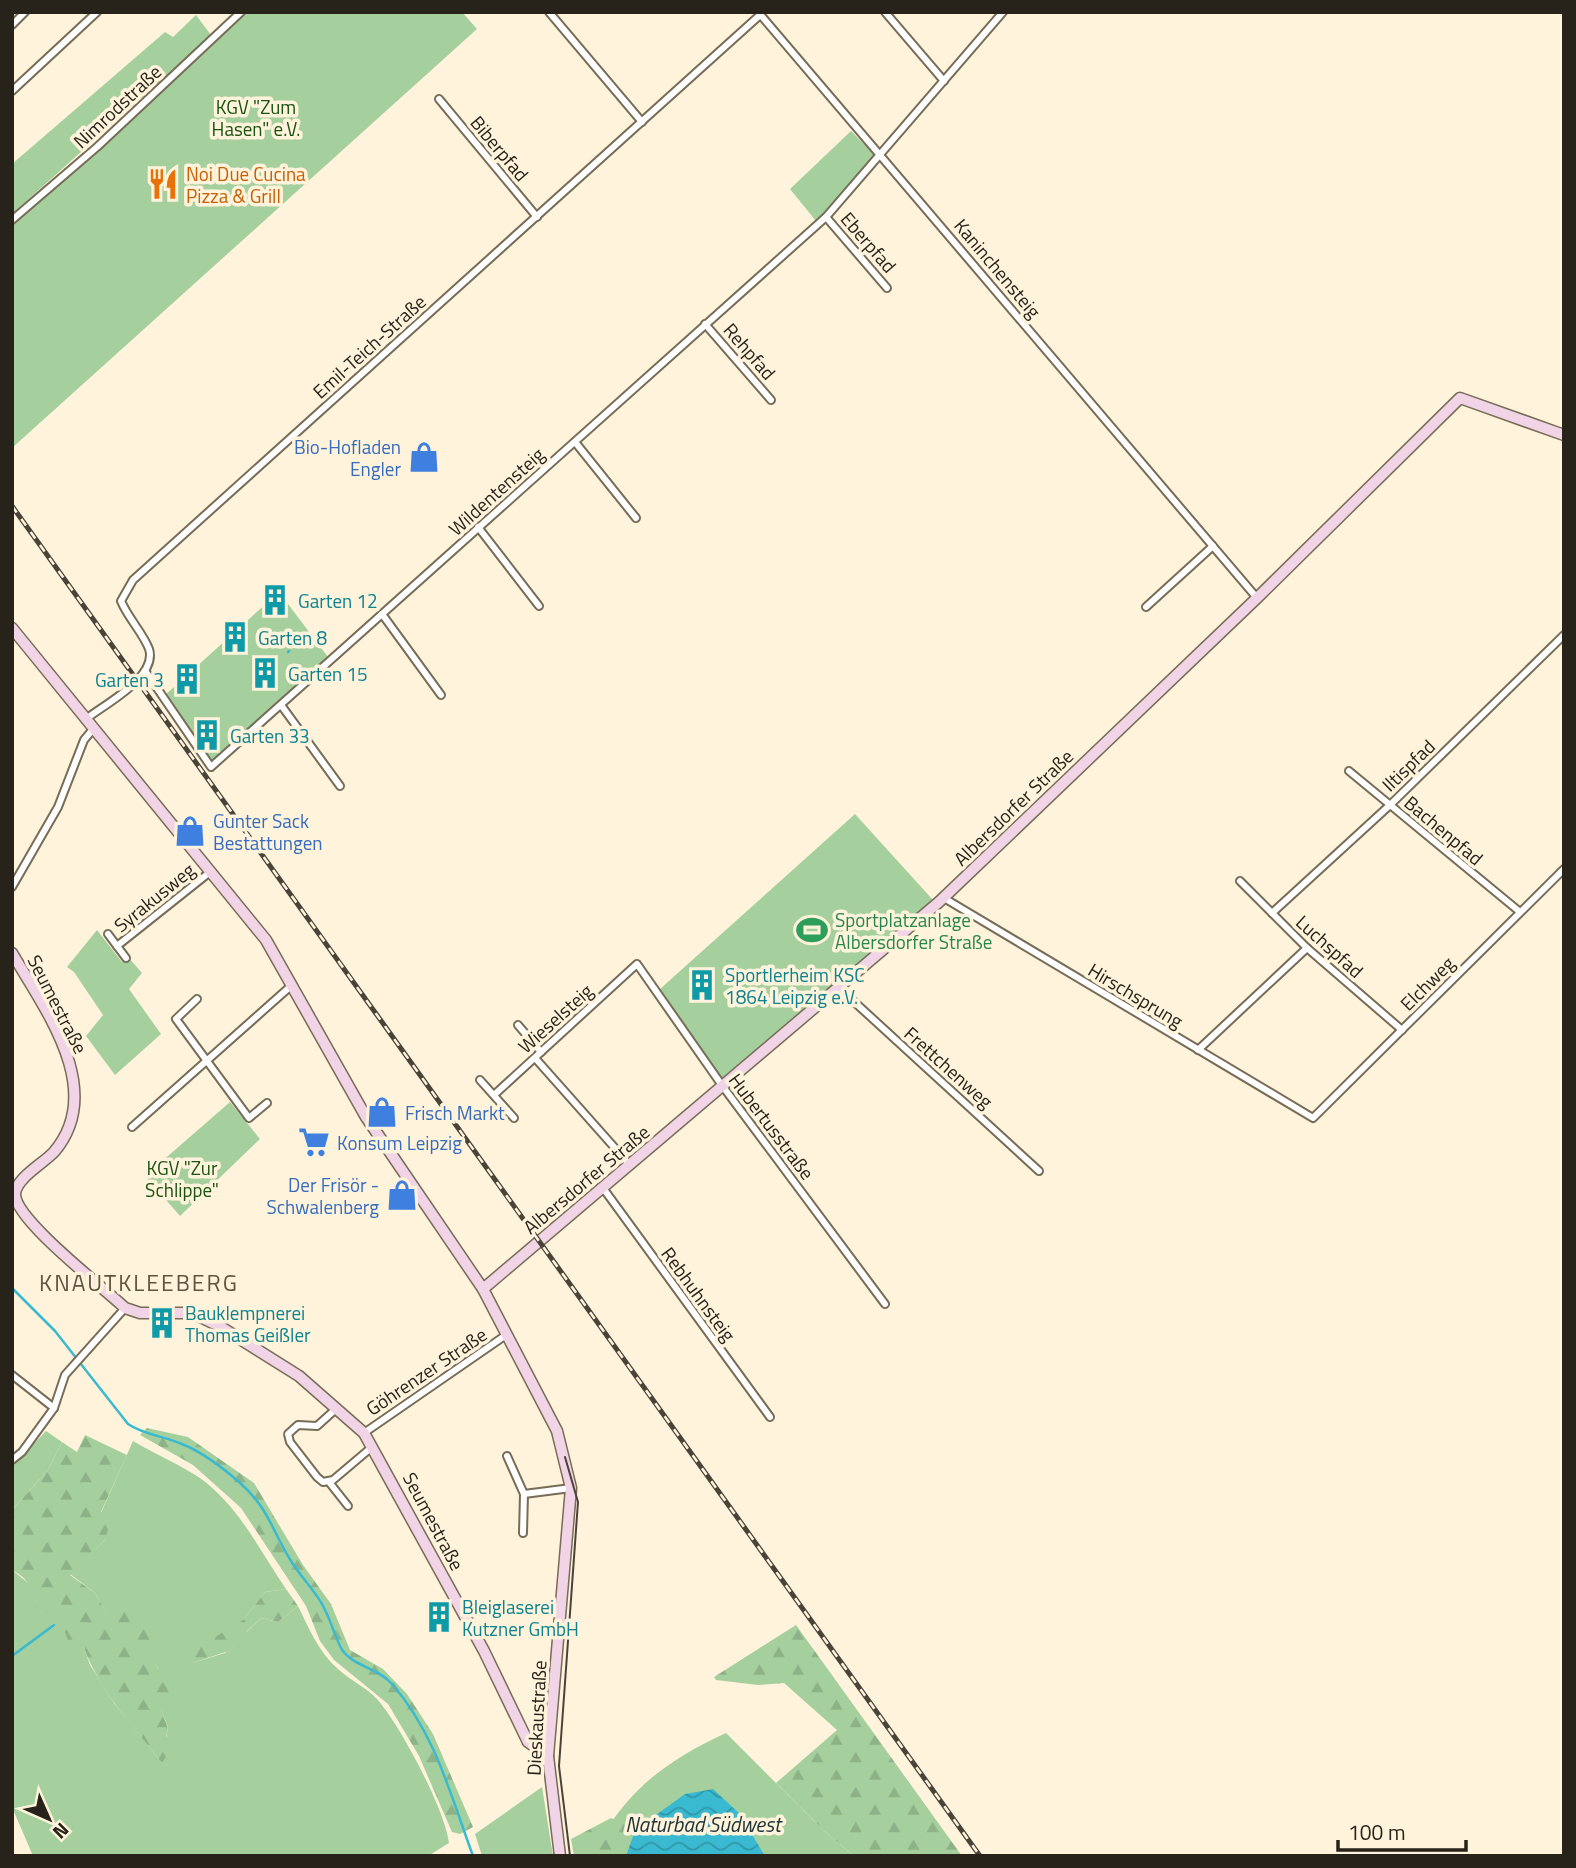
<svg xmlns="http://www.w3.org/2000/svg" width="1576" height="1868" font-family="'Titillium Web',sans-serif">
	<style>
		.green { fill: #a5d09e }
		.forest { fill: url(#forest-firs) }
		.water { fill: url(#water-waves) }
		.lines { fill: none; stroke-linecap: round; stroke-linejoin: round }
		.stream { stroke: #39bad0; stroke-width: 2.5 }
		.street-casing { stroke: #766c57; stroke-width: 10 }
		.secondary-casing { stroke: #766c57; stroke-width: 13 }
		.street { stroke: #fff; stroke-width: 6 }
		.secondary { stroke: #f1d4e5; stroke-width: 10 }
		.tram { stroke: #494439; stroke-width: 2 }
		.rail-casing { stroke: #494439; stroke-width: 5 }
		.rail { stroke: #fff3db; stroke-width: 2.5; stroke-dasharray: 8; stroke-linecap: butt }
		.labels { text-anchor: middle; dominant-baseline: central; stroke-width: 7; stroke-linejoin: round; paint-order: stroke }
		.street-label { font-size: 19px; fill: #27231a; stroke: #fff3db }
		.park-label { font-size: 19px; fill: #195311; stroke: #fff3db }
		.food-label { font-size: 19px; fill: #c56008; stroke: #fff3db; text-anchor: start }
		.shop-label { font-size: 19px; fill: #366cbe; stroke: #fff3db; text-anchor: start }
		.culture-label { font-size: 19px; fill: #0d838f; stroke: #fff3db; text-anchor: start }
		.leisure-label { font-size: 19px; fill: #27864d; stroke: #fff3db; text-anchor: start }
		.water-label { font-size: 21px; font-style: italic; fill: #1e3438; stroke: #fff3db }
		.quarter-label { font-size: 23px; letter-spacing: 2px; fill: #5e5440; stroke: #fff3db }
	</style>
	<defs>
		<pattern id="forest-firs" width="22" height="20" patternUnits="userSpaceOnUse" patternTransform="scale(1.75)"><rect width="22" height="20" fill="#a5d09e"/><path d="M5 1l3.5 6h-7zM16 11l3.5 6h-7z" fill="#8eb288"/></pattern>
		<pattern id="water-waves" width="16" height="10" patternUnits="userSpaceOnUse" patternTransform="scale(1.75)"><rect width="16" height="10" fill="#39bad0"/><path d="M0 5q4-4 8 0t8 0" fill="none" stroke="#3097a8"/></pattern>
	</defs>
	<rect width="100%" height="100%" fill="#fff3db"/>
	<!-- green -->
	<g class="green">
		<path d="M248,12H462L477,29L12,448V225L99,151Z"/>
		<path d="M196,15L211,35L12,214V164L165,32L173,37Z"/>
		<path d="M851,131L875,155L816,221L790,189Z"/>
		<path d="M279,592L328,657L212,762L164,696Z"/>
		<path d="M855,814L933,900L722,1078L660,989Z"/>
		<path d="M97,930L122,962L129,958L142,973L129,989L161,1034L115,1075L86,1036L103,1015L74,972L67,967Z"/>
		<path d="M230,1102L260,1139L180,1216L145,1176Z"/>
		<path d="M46,1431L62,1442L48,1470L12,1510V1467Z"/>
		<path d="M133,1441C155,1454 179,1464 200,1478C239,1506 260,1551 286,1589L265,1592L243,1620L192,1663L225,1653L261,1618L278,1622L298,1606C309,1628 319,1653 338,1669C350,1680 366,1687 377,1699C400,1725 445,1809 449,1843L428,1856H33L12,1807V1570L32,1586L36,1600L84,1648L90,1665L114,1703L162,1763L168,1727L159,1705L158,1670L153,1652L108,1616L95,1593L70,1574L105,1540L101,1513Z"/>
		<path d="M726,1733L824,1831L854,1856H765L740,1814L635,1830L626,1856H598C598,1843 603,1837 609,1826C638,1781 678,1755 726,1733Z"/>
		<path d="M542,1787L553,1856H482L475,1834Z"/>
	</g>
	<!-- forest -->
	<g class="forest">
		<path d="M147,1428L188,1437L254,1483L303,1565L331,1604L350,1650L383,1669L407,1694L433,1734L473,1827L460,1834L452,1832L419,1756L388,1704L334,1660L320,1641L306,1606L241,1508L193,1465L140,1435Z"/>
		<path d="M85,1435L127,1455L101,1512L111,1519L105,1540L70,1575L95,1593L108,1615L121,1601L147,1626L158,1670L174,1686L159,1704L168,1728L166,1737L174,1744L162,1763C134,1727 100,1692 84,1648L69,1645C65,1621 48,1618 36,1600C27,1586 32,1581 12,1570V1510L48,1470L62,1442L77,1452Z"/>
		<path d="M286,1589L298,1606L278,1622L261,1618L247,1631L241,1647L192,1663L186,1659L190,1652L243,1620L265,1592Z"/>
		<path d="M796,1625L962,1856H854L824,1831L776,1783L837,1730L784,1683L758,1685L716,1680L714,1677Z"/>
		<path d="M611,1818L635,1830L626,1856H574L571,1839Z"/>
	</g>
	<!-- water -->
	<path class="water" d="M713,1789L740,1814L765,1856H626L635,1830L685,1794Z"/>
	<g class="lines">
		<!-- stream -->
		<g class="stream">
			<path d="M288,652L289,651"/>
			<path d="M12,1288L55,1331L128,1424C144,1435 164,1436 182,1444C202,1452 223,1468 239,1482C269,1508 272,1531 291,1561C300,1576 313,1588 322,1604C330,1618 334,1634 341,1648C351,1666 379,1668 392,1684C435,1733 451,1796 473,1856"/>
			<path d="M12,1656L54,1625"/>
		</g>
		<defs>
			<g id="street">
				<path d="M549,12L642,122"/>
				<path d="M885,12L944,81"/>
				<path d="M759,13L1257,598"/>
				<path d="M12,25L25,12"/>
				<path d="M12,91L97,12"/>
				<path d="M439,99L537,217"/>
				<path d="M826,217L887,288"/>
				<path d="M12,220L97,147L241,12"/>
				<path d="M705,324L771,400"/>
				<path d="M575,442L636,518"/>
				<path d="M478,527L539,606"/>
				<path d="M1146,607L1213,546"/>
				<path d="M382,614L441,695"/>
				<path d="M146,672L211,767L826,217L1003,12"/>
				<path d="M281,705L340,786"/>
				<path d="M86,719C105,704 158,677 149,649C143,633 128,618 121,601L133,580L760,15"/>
				<path d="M1349,771L1520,912"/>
				<path d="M1240,881L1307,948L1402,1030"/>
				<path d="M12,887L58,807L84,740L94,728"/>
				<path d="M944,898L1313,1118L1564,869"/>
				<path d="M1272,913L1390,805L1564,635"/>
				<path d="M108,934L117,946L210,872"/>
				<path d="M117,946L126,958"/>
				<path d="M838,987L1039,1171"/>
				<path d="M197,999L176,1019L249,1118L267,1103"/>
				<path d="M518,1025L541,1052"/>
				<path d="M1198,1050L1307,948"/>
				<path d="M535,1058L630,1165"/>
				<path d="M480,1080L514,1118"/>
				<path d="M494,1095L637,964L721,1084L885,1304"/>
				<path d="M132,1127L292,985"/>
				<path d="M603,1188L770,1417"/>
				<path d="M12,1375L54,1408"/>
				<path d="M337,1408L317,1426L298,1425L288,1434L290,1442L317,1477L323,1482L333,1480L372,1447"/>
				<path d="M364,1433L506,1335"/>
				<path d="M507,1456L524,1494L523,1533"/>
				<path d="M12,1460L22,1452L54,1408L65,1375L125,1308"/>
				<path d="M329,1482L348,1506"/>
				<path d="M524,1494L571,1488"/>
			</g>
			<g id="secondary">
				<path d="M12,628L266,940L366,1117L483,1289L557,1431L571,1488L548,1756L560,1856"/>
				<path d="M12,953C44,1008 107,1090 54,1152C44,1163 16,1178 15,1194C15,1220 104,1288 125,1308L140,1313H192L221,1327L299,1376L364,1433L484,1651L528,1742L548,1756"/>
				<path d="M483,1289L939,902L1257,598L1460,398L1564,435"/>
			</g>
		</defs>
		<!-- street casing -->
		<use href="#street" class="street-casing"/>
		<!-- secondary casing -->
		<use href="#secondary" class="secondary-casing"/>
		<!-- street -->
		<use href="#street" class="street"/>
		<!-- secondary -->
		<use href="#secondary" class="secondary"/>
		<!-- tram -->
		<path class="tram" d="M565,1457L578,1502L559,1766L570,1856"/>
		<defs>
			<path id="rail" d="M12,506L980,1856"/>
		</defs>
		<!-- rail casing -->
		<use href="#rail" class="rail-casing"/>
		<!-- rail -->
		<use href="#rail" class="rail"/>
	</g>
	<!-- icons -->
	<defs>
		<symbol id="restaurant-bare" viewBox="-9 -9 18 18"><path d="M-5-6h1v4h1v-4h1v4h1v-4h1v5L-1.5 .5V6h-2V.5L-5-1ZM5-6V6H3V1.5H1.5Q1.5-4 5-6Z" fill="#e8710a" stroke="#fff3db" stroke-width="2.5" paint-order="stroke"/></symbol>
		<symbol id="shop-bare" viewBox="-9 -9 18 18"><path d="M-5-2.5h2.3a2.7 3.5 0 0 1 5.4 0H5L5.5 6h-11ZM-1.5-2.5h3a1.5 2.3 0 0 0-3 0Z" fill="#3f7fe0" stroke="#fff3db" stroke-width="2.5" paint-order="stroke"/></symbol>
		<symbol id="building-bare" viewBox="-9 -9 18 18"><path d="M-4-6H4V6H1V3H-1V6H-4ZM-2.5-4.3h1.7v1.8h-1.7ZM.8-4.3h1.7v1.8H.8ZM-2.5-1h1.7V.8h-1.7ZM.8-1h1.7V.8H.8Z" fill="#0f9aa8" stroke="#fff3db" stroke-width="2.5" paint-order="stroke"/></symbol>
		<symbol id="stadium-bare" viewBox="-9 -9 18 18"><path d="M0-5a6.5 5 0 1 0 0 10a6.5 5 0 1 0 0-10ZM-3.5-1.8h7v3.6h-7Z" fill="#2e9e5b" stroke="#fff3db" stroke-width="2.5" paint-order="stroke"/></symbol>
		<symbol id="supermarket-bare" viewBox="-9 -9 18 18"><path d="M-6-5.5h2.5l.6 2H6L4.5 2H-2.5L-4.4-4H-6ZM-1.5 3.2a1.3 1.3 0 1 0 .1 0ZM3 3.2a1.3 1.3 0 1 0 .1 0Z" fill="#3f7fe0" stroke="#fff3db" stroke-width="2.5" paint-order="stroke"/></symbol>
	</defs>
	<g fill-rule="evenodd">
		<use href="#restaurant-bare" x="141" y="162" width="44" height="44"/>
		<use href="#shop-bare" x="402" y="435" width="44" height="44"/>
		<use href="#building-bare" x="253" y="578" width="44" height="44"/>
		<use href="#building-bare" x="213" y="615" width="44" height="44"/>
		<use href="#building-bare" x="243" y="651" width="44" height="44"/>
		<use href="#building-bare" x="165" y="657" width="44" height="44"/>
		<use href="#building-bare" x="185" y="713" width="44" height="44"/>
		<use href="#shop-bare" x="168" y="809" width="44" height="44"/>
		<use href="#stadium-bare" x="790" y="908" width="44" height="44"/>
		<use href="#building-bare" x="680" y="963" width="44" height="44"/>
		<use href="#shop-bare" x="360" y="1090" width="44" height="44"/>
		<use href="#supermarket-bare" x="292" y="1120" width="44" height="44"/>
		<use href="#shop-bare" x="380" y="1173" width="44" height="44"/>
		<use href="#building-bare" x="140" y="1301" width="44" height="44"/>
		<use href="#building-bare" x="417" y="1595" width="44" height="44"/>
	</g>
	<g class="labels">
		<!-- street labels -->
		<g class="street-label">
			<text transform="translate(117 106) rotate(-43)">Nimrodstraße</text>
			<text transform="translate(500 148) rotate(50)">Biberpfad</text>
			<text transform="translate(869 242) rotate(49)">Eberpfad</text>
			<text transform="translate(998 268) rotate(50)">Kaninchensteig</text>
			<text transform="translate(369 346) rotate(-42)">Emil-Teich-Straße</text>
			<text transform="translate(750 351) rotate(49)">Rehpfad</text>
			<text transform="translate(496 491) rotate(-42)">Wildentensteig</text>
			<text transform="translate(1408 765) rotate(-44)">Iltispfad</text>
			<text transform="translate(1013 807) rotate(-44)">Albersdorfer Straße</text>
			<text transform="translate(1444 830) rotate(40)">Bachenpfad</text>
			<text transform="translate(154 897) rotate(-39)">Syrakusweg</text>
			<text transform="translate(1330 946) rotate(42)">Luchspfad</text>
			<text transform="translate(1427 983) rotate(-45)">Elchweg</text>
			<text transform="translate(1136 995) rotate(31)">Hirschsprung</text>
			<text transform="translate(58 1004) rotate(63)">Seumestraße</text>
			<text transform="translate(555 1018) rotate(-42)">Wieselsteig</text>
			<text transform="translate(949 1067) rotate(42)">Frettchenweg</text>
			<text transform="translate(772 1126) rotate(53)">Hubertusstraße</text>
			<text transform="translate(586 1179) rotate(-40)">Albersdorfer Straße</text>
			<text transform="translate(699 1294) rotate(54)">Rebhuhnsteig</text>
			<text transform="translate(426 1371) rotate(-34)">Göhrenzer Straße</text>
			<text transform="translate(434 1521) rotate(62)">Seumestraße</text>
			<text transform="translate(536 1718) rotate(-87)">Dieskaustraße</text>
		</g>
		<!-- park labels -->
		<g class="park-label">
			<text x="256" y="106">KGV "Zum<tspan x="256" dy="22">Hasen" e.V.</tspan></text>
			<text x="182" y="1167">KGV "Zur<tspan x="182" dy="22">Schlippe"</tspan></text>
		</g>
		<!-- food labels -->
		<g class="food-label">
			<text x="186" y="173">Noi Due Cucina<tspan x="186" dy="22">Pizza &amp; Grill</tspan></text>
		</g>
		<!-- shop labels -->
		<g class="shop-label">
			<text x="401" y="446" text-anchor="end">Bio-Hofladen<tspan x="401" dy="22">Engler</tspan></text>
			<text x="213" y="820">Gunter Sack<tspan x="213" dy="22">Bestattungen</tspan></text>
			<text x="405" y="1112">Frisch Markt</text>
			<text x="337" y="1142">Konsum Leipzig</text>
			<text x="379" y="1184" text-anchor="end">Der Frisör -<tspan x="379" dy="22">Schwalenberg</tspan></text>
		</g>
		<!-- culture labels -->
		<g class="culture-label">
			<text x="298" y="600">Garten 12</text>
			<text x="258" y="637">Garten 8</text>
			<text x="288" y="673">Garten 15</text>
			<text x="164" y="679" text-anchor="end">Garten 3</text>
			<text x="230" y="735">Garten 33</text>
			<text x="725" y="974">Sportlerheim KSC<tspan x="725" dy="22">1864 Leipzig e.V.</tspan></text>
			<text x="185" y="1312">Bauklempnerei<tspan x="185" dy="22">Thomas Geißler</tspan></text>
			<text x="462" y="1606">Bleiglaserei<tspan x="462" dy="22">Kutzner GmbH</tspan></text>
		</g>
		<!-- leisure labels -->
		<g class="leisure-label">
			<text x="835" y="919">Sportplatzanlage<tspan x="835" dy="22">Albersdorfer Straße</tspan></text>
		</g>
		<!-- water labels -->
		<g class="water-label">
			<text x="703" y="1824">Naturbad Südwest</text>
		</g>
		<!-- quarter labels -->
		<g class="quarter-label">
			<text x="139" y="1282">KNAUTKLEEBERG</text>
		</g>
	</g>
	<!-- border -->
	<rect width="1576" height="1868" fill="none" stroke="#27231a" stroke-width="28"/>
	<!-- north arrow -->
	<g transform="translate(49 1819) rotate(135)" stroke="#fff3db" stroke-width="5" paint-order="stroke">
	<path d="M0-5L12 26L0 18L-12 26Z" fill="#27231a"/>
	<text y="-10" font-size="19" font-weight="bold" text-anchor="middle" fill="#27231a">N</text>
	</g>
	<!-- scale -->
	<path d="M1338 1840v10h128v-10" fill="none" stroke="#27231a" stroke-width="3.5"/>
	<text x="1348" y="1840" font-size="21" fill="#27231a" stroke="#fff3db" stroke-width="5" paint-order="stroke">100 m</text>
</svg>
